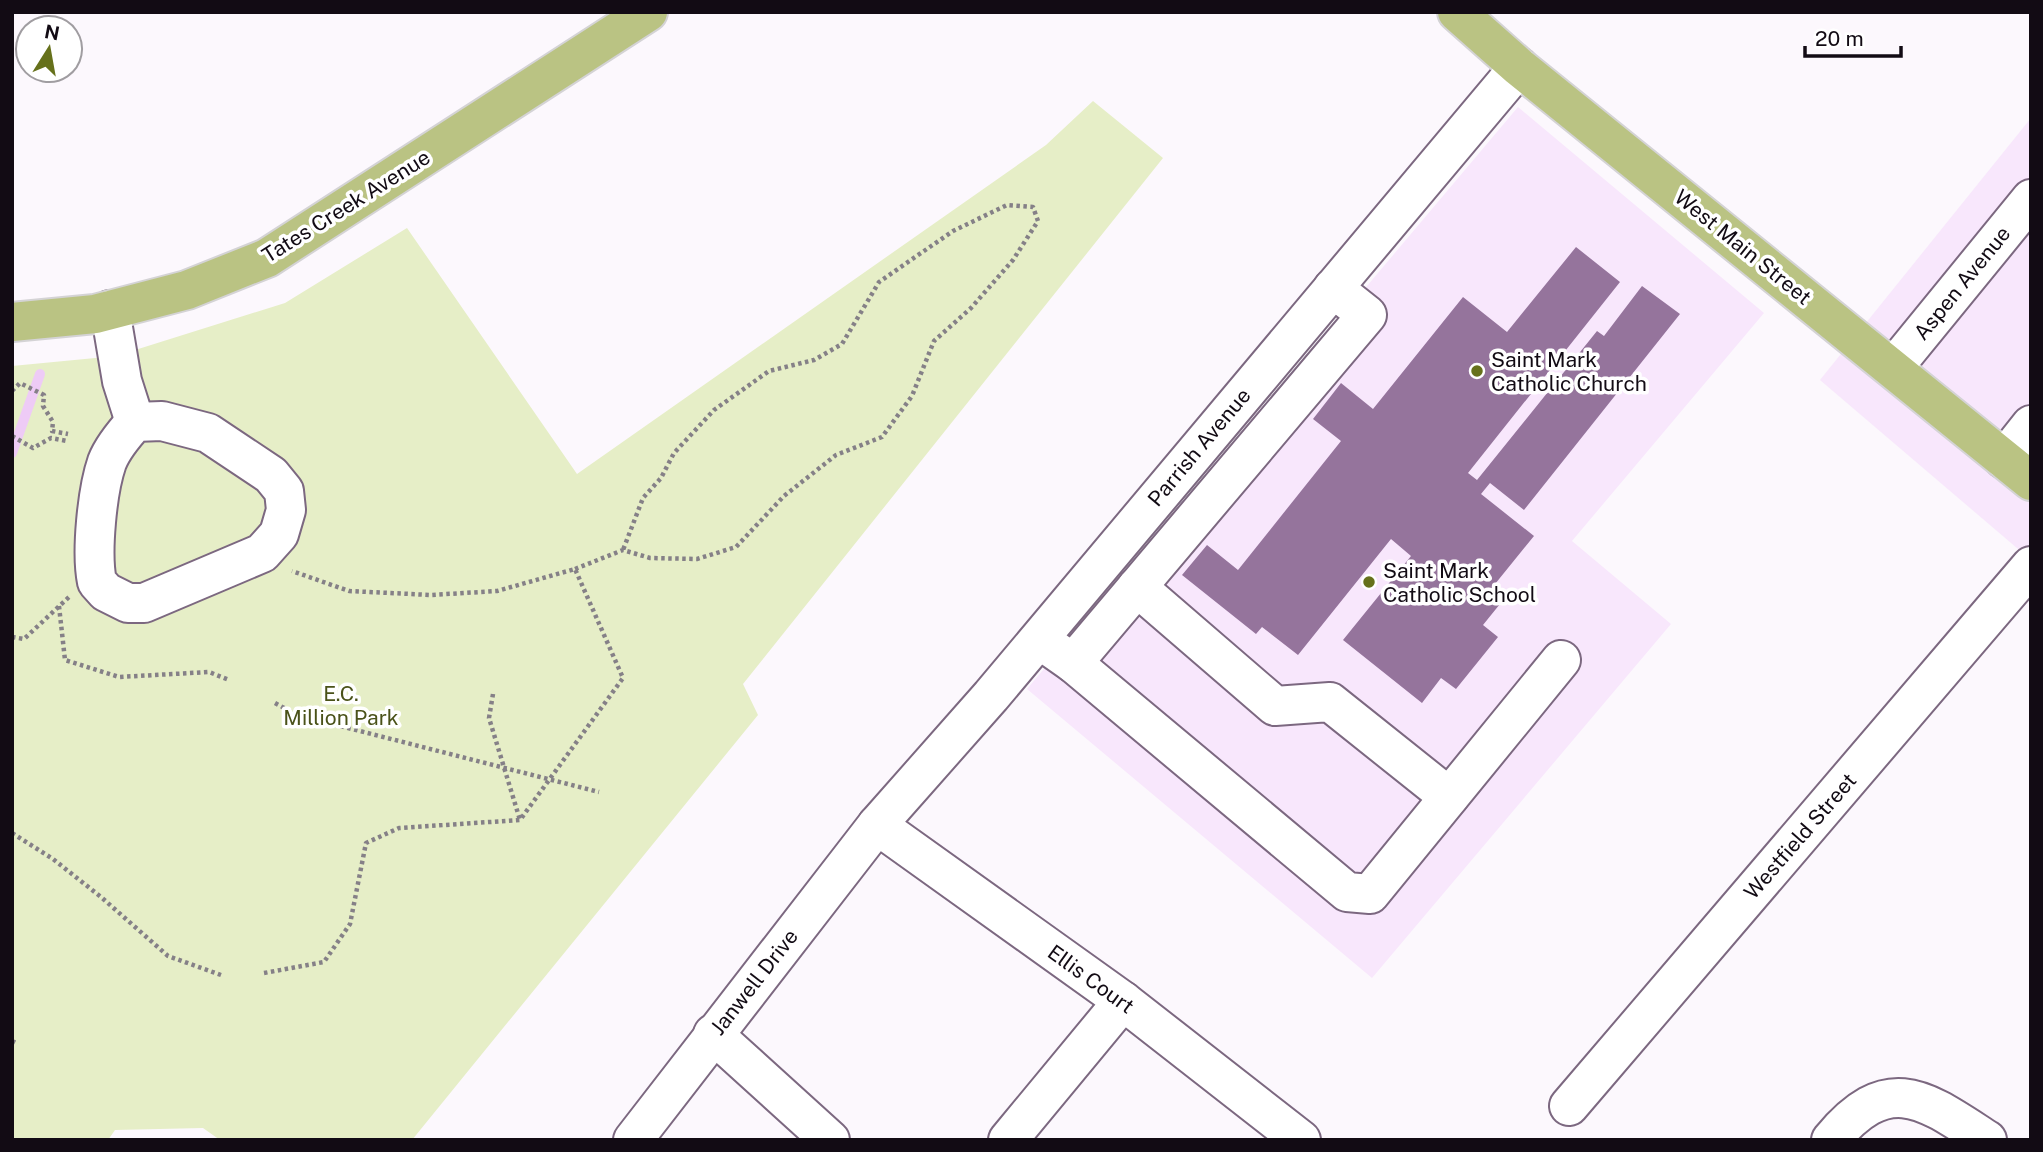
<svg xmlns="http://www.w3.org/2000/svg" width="2043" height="1152" font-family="'Public Sans',sans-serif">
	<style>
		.built { fill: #f8e7fc }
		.green { fill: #e6eec7 }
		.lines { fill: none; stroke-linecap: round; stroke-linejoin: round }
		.stream { stroke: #eecbf6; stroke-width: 10 }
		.building { fill: #95749c }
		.minor-casing { stroke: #7c6880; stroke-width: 42 }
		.major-casing { stroke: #d4d3d5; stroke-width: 42 }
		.path { stroke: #858087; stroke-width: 4.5; stroke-dasharray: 3.5 3.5; stroke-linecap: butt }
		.minor { stroke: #fff; stroke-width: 38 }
		.major { stroke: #bac383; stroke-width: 38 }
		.poi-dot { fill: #66711b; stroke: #fff; stroke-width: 2.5 }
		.labels { text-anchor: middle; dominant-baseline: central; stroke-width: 7; stroke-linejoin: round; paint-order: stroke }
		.street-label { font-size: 21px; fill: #120b14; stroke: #fff }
		.poi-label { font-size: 21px; fill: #120b14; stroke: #fff; text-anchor: start }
		.park-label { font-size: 21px; fill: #4a5219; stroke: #fff }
	</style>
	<rect width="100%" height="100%" fill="#fcf8fd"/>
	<!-- built -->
	<g class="built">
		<path d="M1518,107L1764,313L1572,541L1671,624L1372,978L1027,689Z"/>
		<path d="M2031,118V560L1820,380Z"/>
	</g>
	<!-- green -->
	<path class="green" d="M1093,101L1163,158L743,684L758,715L412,1140H220L203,1128L115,1130L108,1140H12V366L116,356L285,303L407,228L577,474L1046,145Z"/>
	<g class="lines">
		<!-- stream -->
		<path class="stream" d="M12,453L40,374"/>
	</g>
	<!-- building -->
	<path class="building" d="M1576,247L1620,282L1468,473L1477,480L1597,331L1604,336L1642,286L1680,314L1524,510L1490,483L1481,494L1534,536L1491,589L1504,599L1483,625L1498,637L1456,689L1441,678L1422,703L1343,640L1411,556L1391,539L1298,655L1262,627L1256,634L1182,575L1207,545L1238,570L1341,441L1313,419L1341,383L1373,409L1463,297L1507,332Z"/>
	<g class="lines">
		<defs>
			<g id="minor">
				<path d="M110,310L122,381L135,422"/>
				<path d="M1893,368L2031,199"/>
				<path d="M162,421L208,433L271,475L284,491L286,510L279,534L262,553L144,603H128L106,592L97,582C91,553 97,491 107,462C113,447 124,434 135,422Z"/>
				<path d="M2004,459L2031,425"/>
				<path d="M1137,587L1275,706L1330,702L1449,797"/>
				<path d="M1053,649L1073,663L1367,315L1333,288"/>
				<path d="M1073,663L1347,892L1370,894L1561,660"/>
				<path d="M877,825L1123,1001L1301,1140"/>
				<path d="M713,1034L830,1140"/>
				<path d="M1569,1106L2031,566"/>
				<path d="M633,1140L877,825L991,696L1519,67"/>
				<path d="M1008,1140L1123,1001"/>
				<path d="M1831,1140C1889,1070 1925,1100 1987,1140"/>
			</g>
			<g id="major">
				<path d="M1457,12L1519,67L2031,481"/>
				<path d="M12,322L95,314L187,290L267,258L648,12"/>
			</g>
		</defs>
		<!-- minor casing -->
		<use href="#minor" class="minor-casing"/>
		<!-- major casing -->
		<use href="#major" class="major-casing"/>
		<!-- path -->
		<g class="path">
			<path d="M12,391L20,383L44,395L43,406L53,422L52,431L68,434"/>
			<path d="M12,436L33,448L51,438L67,441"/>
			<path d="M575,569L623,550L650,558L697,559L736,547L784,496L836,455L882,437L912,396L934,341L971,308L1013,260L1038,221L1033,207L1007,205L953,231L879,282L842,344L814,360L769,371L714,410L674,453L661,478L643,498L623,550"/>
			<path d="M59,606L65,660L119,677L209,672L229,680"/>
			<path d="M12,637L24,639L69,597"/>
			<path d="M493,694L489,718L520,820"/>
			<path d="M275,703L297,715L599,792"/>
			<path d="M12,833L53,859L101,897L168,956L221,975"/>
			<path d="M264,973L324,962L350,924L366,843L399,828L520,820L623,678L575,569L497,591L431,595L349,591L292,571"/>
			<path d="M12,1041L16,1043"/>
		</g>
		<!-- minor -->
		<use href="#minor" class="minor"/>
		<!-- major -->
		<use href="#major" class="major"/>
	</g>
	<!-- markers -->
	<g class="poi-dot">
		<circle cx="1477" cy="371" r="7"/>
		<circle cx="1369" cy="582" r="7"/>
	</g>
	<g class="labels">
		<!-- street labels -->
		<g class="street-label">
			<text transform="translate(346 206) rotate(-32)">Tates Creek Avenue</text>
			<text transform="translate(1743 247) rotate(39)">West Main Street</text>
			<text transform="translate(1962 283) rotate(-51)">Aspen Avenue</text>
			<text transform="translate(1199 447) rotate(-50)">Parrish Avenue</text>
			<text transform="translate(1800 836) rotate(-49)">Westfield Street</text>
			<text transform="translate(1091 979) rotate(36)">Ellis Court</text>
			<text transform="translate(754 982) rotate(-52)">Janwell Drive</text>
		</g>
		<!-- poi labels -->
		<g class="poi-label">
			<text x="1491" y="359">Saint Mark<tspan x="1491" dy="24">Catholic Church</tspan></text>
			<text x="1383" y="570">Saint Mark<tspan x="1383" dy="24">Catholic School</tspan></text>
		</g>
		<!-- park labels -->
		<g class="park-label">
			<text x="341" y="693">E.C.<tspan x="341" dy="24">Million Park</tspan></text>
		</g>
	</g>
	<!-- border -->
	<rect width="2043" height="1152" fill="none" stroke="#120b14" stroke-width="28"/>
	<!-- north arrow -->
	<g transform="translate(49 49) rotate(11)"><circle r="33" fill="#ffffff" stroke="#a09da1" stroke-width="2"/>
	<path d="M0-5L12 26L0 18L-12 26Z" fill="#66711b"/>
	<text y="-10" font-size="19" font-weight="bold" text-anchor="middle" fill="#120b14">N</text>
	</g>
	<!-- scale -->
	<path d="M1805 46v10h96v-10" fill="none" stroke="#120b14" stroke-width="3.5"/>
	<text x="1815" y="46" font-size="21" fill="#120b14" stroke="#ffffff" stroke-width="5" paint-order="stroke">20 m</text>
</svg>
